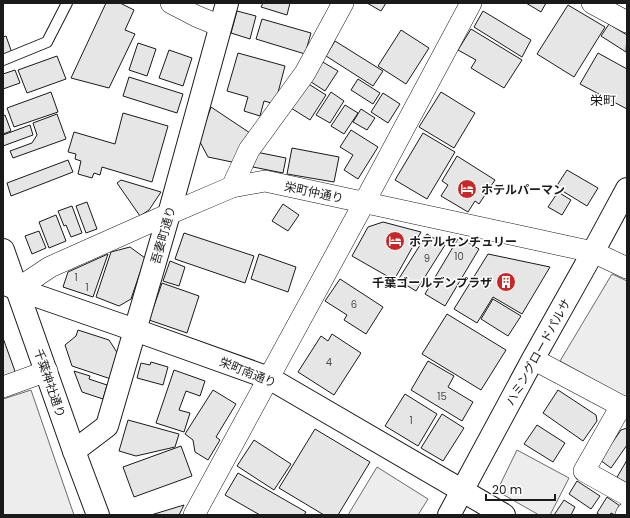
<svg xmlns="http://www.w3.org/2000/svg" width="630" height="518" font-family="Poppins,'Noto Sans JP',sans-serif">
	<style>
		.built { fill: #ededed; stroke: #6a6a6a }
		.building { fill: #e6e6e6; stroke: #1a1a1a }
		.lines { fill: none; stroke-linecap: round; stroke-linejoin: round }
		.lane-casing { stroke: #1a1a1a; stroke-width: 12 }
		.street-casing { stroke: #1a1a1a; stroke-width: 22 }
		.secondary-casing { stroke: #1a1a1a; stroke-width: 24 }
		.primary-casing { stroke: #1a1a1a; stroke-width: 24 }
		.lane { stroke: #fff; stroke-width: 10 }
		.street { stroke: #fff; stroke-width: 21 }
		.secondary { stroke: #fff; stroke-width: 22 }
		.primary { stroke: #fff; stroke-width: 22 }
		.labels { text-anchor: middle; dominant-baseline: central; stroke-width: 3; stroke-linejoin: round; paint-order: stroke }
		.number-label { font-size: 10px; fill: #4d4d4d }
		.poi-label { font-size: 12px; font-weight: bold; fill: #1a1a1a; stroke: #fff; text-anchor: start }
		.street-label { font-size: 12px; fill: #1a1a1a; stroke: #fff }
		.neighbourhood-label { font-size: 13px; fill: #1a1a1a; stroke: #fff }
	</style>
	<rect width="100%" height="100%" fill="#fff"/>
	<!-- built -->
	<g class="built">
		<path d="M612,274L627,281V398L560,361Z"/>
		<path d="M31,390L74,515H3V399Z"/>
		<path d="M517,450L569,478L550,515H539L497,491Z"/>
		<path d="M377,467L428,499L418,515H348Z"/>
	</g>
	<!-- building -->
	<g class="building">
		<path d="M106,3H120L134,10L125,30L135,34L109,88L71,78Z"/>
		<path d="M263,3H290L287,15L261,7Z"/>
		<path d="M367,3H386L381,11Z"/>
		<path d="M526,3H546L541,12Z"/>
		<path d="M568,5L605,27L574,77L537,54Z"/>
		<path d="M237,11L256,16L250,39L231,33Z"/>
		<path d="M483,11L531,40L522,57L474,27Z"/>
		<path d="M262,19L311,33L305,54L256,39Z"/>
		<path d="M609,24L627,35L626,52L601,36Z"/>
		<path d="M471,29L522,60L504,88L471,68L476,60L458,50Z"/>
		<path d="M401,30L429,48L406,84L378,66Z"/>
		<path d="M6,36L12,53L3,56V37Z"/>
		<path d="M335,41L383,71L373,86L326,56Z"/>
		<path d="M138,43L156,49L147,76L129,70Z"/>
		<path d="M169,50L192,58L183,86L159,78Z"/>
		<path d="M238,53L285,66L275,104L264,101L260,116L244,111L248,97L227,91Z"/>
		<path d="M598,53L627,69V109L580,84Z"/>
		<path d="M57,56L66,79L27,93L18,70Z"/>
		<path d="M321,61L338,71L325,91L308,80Z"/>
		<path d="M15,70L20,83L3,89V74Z"/>
		<path d="M129,77L183,94L177,113L123,96Z"/>
		<path d="M358,79L380,93L373,104L351,90Z"/>
		<path d="M307,83L326,95L310,120L291,108Z"/>
		<path d="M51,92L58,112L14,127L7,108Z"/>
		<path d="M331,92L344,101L330,123L316,115Z"/>
		<path d="M441,92L475,113L454,148L419,127Z"/>
		<path d="M383,93L400,104L388,123L371,112Z"/>
		<path d="M345,105L358,113L344,134L331,126Z"/>
		<path d="M211,107L253,135L232,162L208,157L199,140Z"/>
		<path d="M361,109L375,118L367,130L353,122Z"/>
		<path d="M123,113L168,126L152,182L102,167L100,175L94,173L92,178L78,174L81,161L75,159L76,154L68,152L74,132L115,144Z"/>
		<path d="M57,114L66,139L13,158L10,151L32,143L37,135L33,123Z"/>
		<path d="M5,115L11,131L3,134V116Z"/>
		<path d="M30,125L33,135L3,146V135Z"/>
		<path d="M351,130L378,147L358,179L344,170L353,155L340,147Z"/>
		<path d="M423,133L455,152L427,199L395,180Z"/>
		<path d="M292,148L339,157L334,182L287,174Z"/>
		<path d="M256,152L286,158L283,173L253,167Z"/>
		<path d="M457,156L495,180L479,204L475,201L468,212L441,196L448,185L442,181Z"/>
		<path d="M68,160L73,172L11,196L7,183Z"/>
		<path d="M567,170L598,188L587,206L556,187Z"/>
		<path d="M121,180L161,192L149,210L140,216L117,183Z"/>
		<path d="M558,192L571,200L562,215L548,207Z"/>
		<path d="M87,202L97,229L86,233L76,206Z"/>
		<path d="M283,204L299,215L288,231L272,221Z"/>
		<path d="M72,206L82,233L71,237L66,225L64,226L58,211Z"/>
		<path d="M56,215L66,241L49,248L39,222Z"/>
		<path d="M383,222L421,232L394,280L352,256L368,227Z"/>
		<path d="M39,231L46,248L32,254L25,236Z"/>
		<path d="M184,233L254,256L245,283L175,259Z"/>
		<path d="M427,234L445,245L416,291L398,280Z"/>
		<path d="M459,237L479,249L445,306L425,294Z"/>
		<path d="M130,247L145,258L131,299L119,306L96,297L111,252Z"/>
		<path d="M108,254L93,297L63,287L68,272Z"/>
		<path d="M259,254L296,267L288,292L251,279Z"/>
		<path d="M488,254L550,267L522,314L493,297L477,323L454,309Z"/>
		<path d="M170,261L185,267L179,286L163,281Z"/>
		<path d="M340,279L383,307L366,334L344,320L347,315L325,301Z"/>
		<path d="M162,283L199,296L187,333L149,320Z"/>
		<path d="M493,299L521,316L508,336L481,319Z"/>
		<path d="M447,314L506,350L481,390L422,354Z"/>
		<path d="M78,330L109,340L118,354L111,379L72,366L65,345L76,336Z"/>
		<path d="M332,334L361,353L334,395L298,372L321,336L328,341Z"/>
		<path d="M3,338L16,374L3,379Z"/>
		<path d="M428,361L454,376L448,387L473,402L462,421L411,390Z"/>
		<path d="M151,362L168,367L163,385L137,378L141,363L150,365Z"/>
		<path d="M174,370L205,381L200,396L186,391L179,410L190,413L184,432L156,423Z"/>
		<path d="M74,371L90,376L89,379L107,385L103,399L82,392Z"/>
		<path d="M213,390L236,404L216,437L220,440L208,460L195,452L193,440L185,434Z"/>
		<path d="M558,390L596,415L597,421L583,441L543,413Z"/>
		<path d="M405,394L437,414L418,446L385,426Z"/>
		<path d="M442,414L464,428L443,461L421,448Z"/>
		<path d="M128,420L179,434L175,447L136,456L119,451Z"/>
		<path d="M537,425L565,443L553,462L524,444Z"/>
		<path d="M627,428V445L611,468L600,460L621,430Z"/>
		<path d="M315,429L370,462L338,515H324L279,488Z"/>
		<path d="M254,440L291,464L274,490L237,466Z"/>
		<path d="M181,446L192,476L134,497L123,467Z"/>
		<path d="M627,460V485L616,479Z"/>
		<path d="M238,473L306,512L304,515H260L225,495Z"/>
		<path d="M577,481L600,496L591,509L569,494Z"/>
		<path d="M607,497L620,506L615,515L611,513L610,515H600L597,513Z"/>
		<path d="M564,500L575,507L571,515H554Z"/>
		<path d="M184,505L179,515H151Z"/>
	</g>
	<g class="lines">
		<defs>
			<path id="lane" d="M3,60L47,42L67,3"/>
			<g id="street">
				<path d="M171,3L196,16L220,26"/>
				<path d="M592,3L627,22"/>
				<path d="M232,187L249,150L305,73L343,3"/>
				<path d="M17,289L50,267L169,214L232,187L265,181L593,252L627,268"/>
				<path d="M533,359L627,409"/>
				<path d="M3,387L47,371"/>
				<path d="M621,406L584,471L627,495"/>
				<path d="M194,515L364,203L471,3"/>
				<path d="M626,515L627,513"/>
			</g>
			<g id="secondary">
				<path d="M3,283L17,289L135,330L269,378L504,515"/>
				<path d="M74,451L107,426L169,214L227,3"/>
				<path d="M449,515L533,359L593,252L627,189"/>
			</g>
			<path id="primary" d="M3,250L74,451L98,515"/>
		</defs>
		<!-- lane casing -->
		<use href="#lane" class="lane-casing"/>
		<!-- street casing -->
		<use href="#street" class="street-casing"/>
		<!-- secondary casing -->
		<use href="#secondary" class="secondary-casing"/>
		<!-- primary casing -->
		<use href="#primary" class="primary-casing"/>
		<!-- lane -->
		<use href="#lane" class="lane"/>
		<!-- street -->
		<use href="#street" class="street"/>
		<!-- secondary -->
		<use href="#secondary" class="secondary"/>
		<!-- primary -->
		<use href="#primary" class="primary"/>
	</g>
	<!-- icons -->
	<defs>
		<symbol id="hotel-disc" viewBox="-11 -11 22 22"><circle r="9.5" fill="#c62828" stroke="#fff"/><path d="M-6-4.5h1.5V1H6V5H4.5V3h-9V5H-6ZM-4 0a1.8 1.8 0 1 1 3.6 0ZM.5 0V-2.5h3Q6-2.5 6 0Z" fill="#fff"/></symbol>
		<symbol id="building-disc" viewBox="-11 -11 22 22"><circle r="9.5" fill="#c62828" stroke="#fff"/><path d="M-4-6H4V6H1V3H-1V6H-4ZM-2.5-4.3h1.7v1.8h-1.7ZM.8-4.3h1.7v1.8H.8ZM-2.5-1h1.7V.8h-1.7ZM.8-1h1.7V.8H.8Z" fill="#fff"/></symbol>
	</defs>
	<g fill-rule="evenodd">
		<use href="#hotel-disc" x="456" y="178" width="22" height="22"/>
		<use href="#hotel-disc" x="384" y="230" width="22" height="22"/>
		<use href="#building-disc" x="495" y="271" width="22" height="22"/>
	</g>
	<g class="labels">
		<!-- number labels -->
		<g class="number-label">
			<text x="459" y="256">10</text>
			<text x="427" y="258">9</text>
			<text x="76" y="277">1</text>
			<text x="87" y="287">1</text>
			<text x="354" y="304">6</text>
			<text x="329" y="362">4</text>
			<text x="442" y="396">15</text>
			<text x="411" y="420">1</text>
		</g>
		<!-- poi labels -->
		<g class="poi-label">
			<text x="481" y="189">ホテルパーマン</text>
			<text x="409" y="241">ホテルセンチュリー</text>
			<text x="492" y="282" text-anchor="end">千葉ゴールデンプラザ</text>
		</g>
		<!-- street labels -->
		<g class="street-label">
			<text transform="translate(314 192) rotate(12)">栄町仲通り</text>
			<text transform="translate(163 235) rotate(-74)">吾妻町通り</text>
			<text transform="translate(538 352) rotate(-61)">ハミングロードパルサ</text>
			<text transform="translate(248 372) rotate(22)">栄町南通り</text>
			<text transform="translate(50 383) rotate(71)">千葉神社通り</text>
		</g>
		<!-- neighbourhood labels -->
		<g class="neighbourhood-label">
			<text x="603" y="100">栄町</text>
		</g>
	</g>
	<!-- border -->
	<rect width="630" height="518" fill="none" stroke="#1a1a1a" stroke-width="8"/>
	<!-- scale -->
	<path d="M486 494v6h69v-6" fill="none" stroke="#1a1a1a" stroke-width="2"/>
	<text x="492" y="494" font-size="12" fill="#1a1a1a" stroke="#ffffff" stroke-width="3" paint-order="stroke">20 m</text>
</svg>
